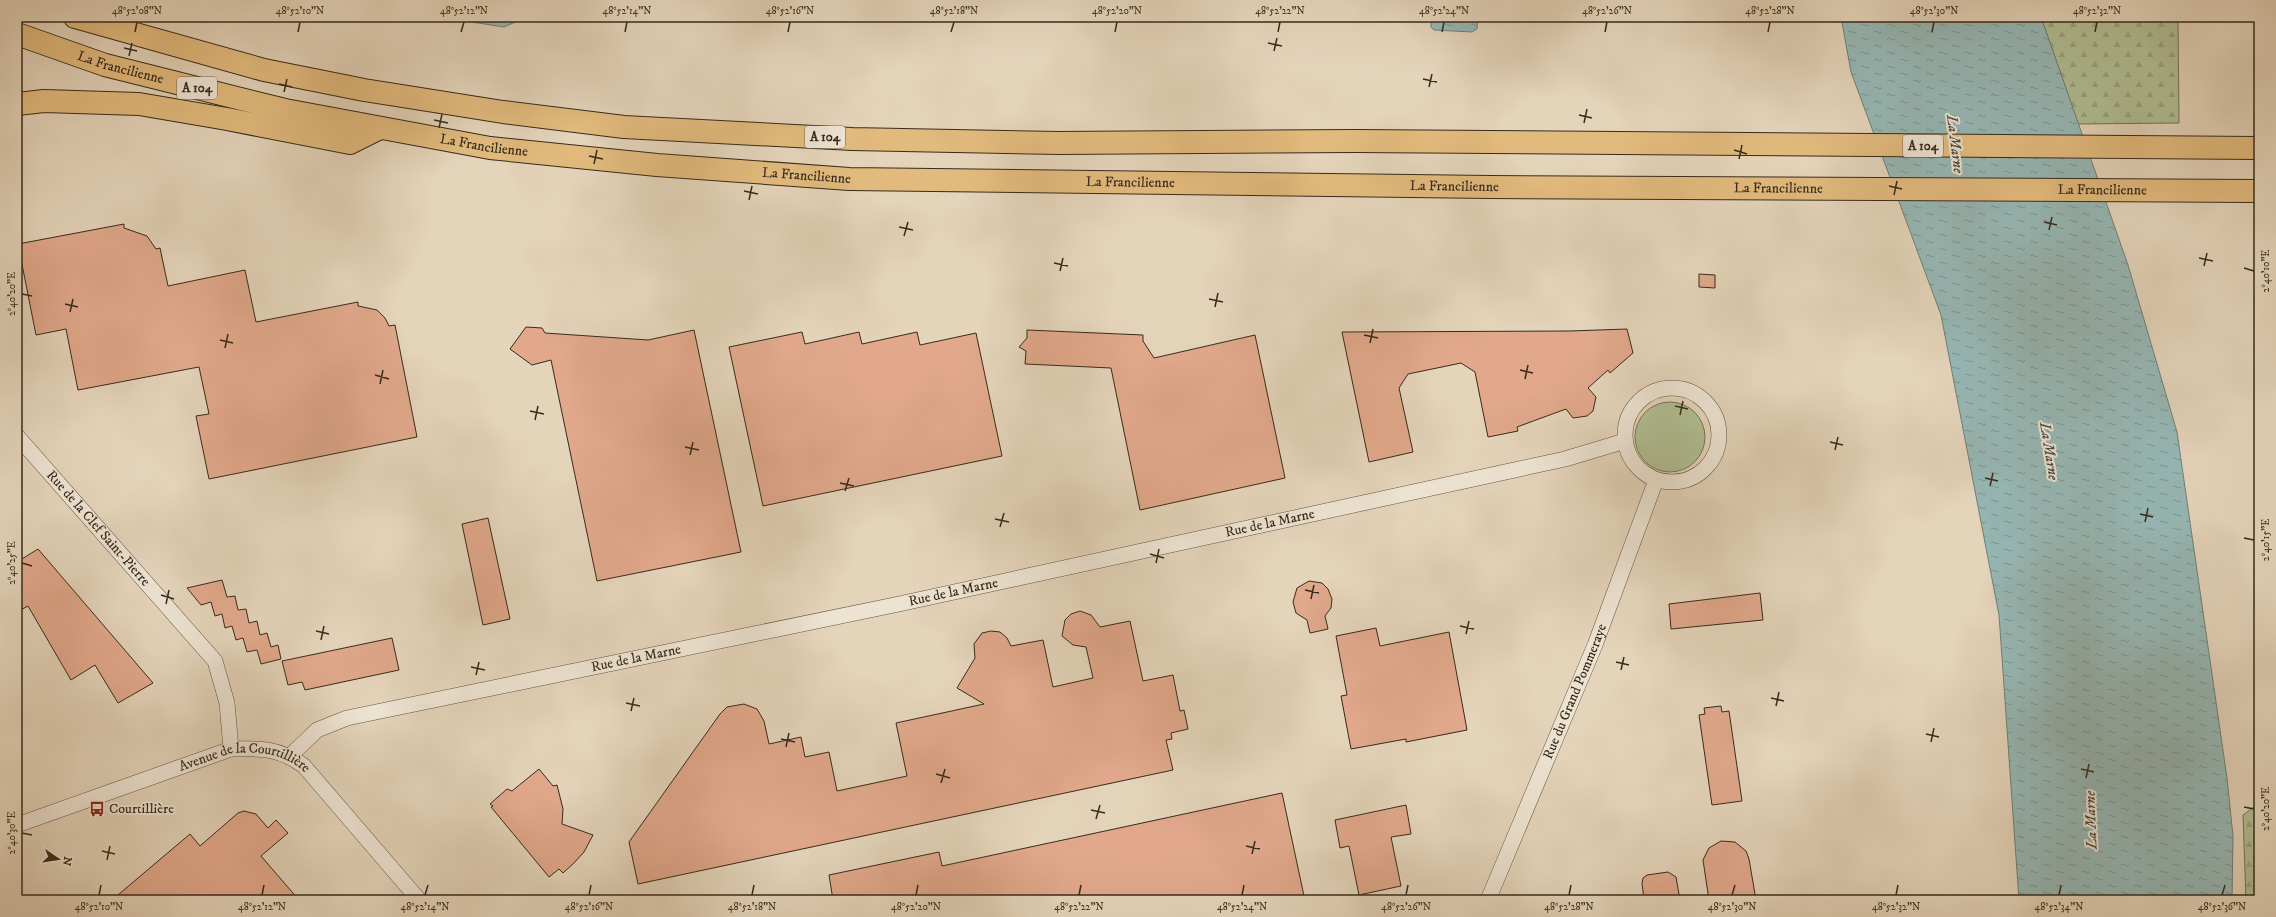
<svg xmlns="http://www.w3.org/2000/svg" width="2276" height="917" font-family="'IM FELL DW Pica',serif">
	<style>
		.green { fill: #b0be93; stroke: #747457 }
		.forest { fill: url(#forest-firs); stroke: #747457 }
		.water { fill: url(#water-ripples); stroke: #707f77 }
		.building { fill: #e1a88b; stroke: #372b1b }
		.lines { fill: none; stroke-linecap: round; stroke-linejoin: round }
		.street-casing { stroke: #625543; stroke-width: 16 }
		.highway-casing { stroke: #372b1b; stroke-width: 24 }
		.street { stroke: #ede3d2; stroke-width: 15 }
		.highway { stroke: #e2ba7d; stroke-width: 22 }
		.ticks { fill: none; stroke: #372b1b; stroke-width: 1.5 }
		.labels { text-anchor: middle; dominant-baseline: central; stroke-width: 4; stroke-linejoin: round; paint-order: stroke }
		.shield { fill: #ede3d2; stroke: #6e6252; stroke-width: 1 }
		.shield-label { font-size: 13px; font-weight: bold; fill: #372b1b }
		.street-label { font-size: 14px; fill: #372b1b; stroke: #ede3d2 }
		.poi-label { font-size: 14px; fill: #372b1b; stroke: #ede3d2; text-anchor: start }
		.water-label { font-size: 15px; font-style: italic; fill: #4f4e41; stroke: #ede3d2 }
		.neatline { fill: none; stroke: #372b1b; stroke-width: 1.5 }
		.ticks-label { font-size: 10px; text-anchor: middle; fill: #372b1b }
	</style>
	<defs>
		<pattern id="forest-firs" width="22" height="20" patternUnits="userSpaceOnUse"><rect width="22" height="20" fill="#b0be93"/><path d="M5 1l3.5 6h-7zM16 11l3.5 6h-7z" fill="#98a37e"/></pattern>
		<pattern id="water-ripples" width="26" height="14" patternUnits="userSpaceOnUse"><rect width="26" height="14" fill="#96b7b4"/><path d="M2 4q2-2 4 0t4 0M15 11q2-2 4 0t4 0" fill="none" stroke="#7b9592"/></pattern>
	</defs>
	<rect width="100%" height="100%" fill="#e4d4ba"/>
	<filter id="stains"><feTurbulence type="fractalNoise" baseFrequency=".005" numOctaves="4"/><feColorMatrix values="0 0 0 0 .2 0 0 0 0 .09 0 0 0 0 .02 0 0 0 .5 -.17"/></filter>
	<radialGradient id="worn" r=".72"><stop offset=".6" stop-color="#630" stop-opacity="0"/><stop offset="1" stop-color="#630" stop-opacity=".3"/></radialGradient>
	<!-- green -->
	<circle class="green" cx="1670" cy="437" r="35"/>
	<!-- forest -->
	<g class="forest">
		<path d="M2041,17H2178L2179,123L2078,124Z"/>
		<path d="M2259,803V900H2246L2243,815Z"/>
	</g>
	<!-- water -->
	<g class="water">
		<path d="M439,17H521L520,20L504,27Z"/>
		<path d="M1431,17H1478L1477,29L1472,32L1434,30L1431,27Z"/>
		<path d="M1841,17H2041L2128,265L2177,432L2227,778L2233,836L2232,900H2019L1999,615L1941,315L1851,72Z"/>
	</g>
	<!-- building -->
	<g class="building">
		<path d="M124,224V228L147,236L156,249L160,248L168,286L245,270L256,322L358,302V306L377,310L385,318L389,326L395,325L417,437L209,479L196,416L209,414L199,367L78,390L66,329L36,335L18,244Z"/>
		<path d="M1699,274L1715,275V288L1699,287Z"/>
		<path d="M526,327L542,328L545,333L648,340L694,330L741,552L597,581L551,360L532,365L510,349Z"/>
		<path d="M1627,329L1633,353L1610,373L1608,370L1588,388L1596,397L1593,411L1587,416L1573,418L1566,409L1517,427L1518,431L1488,437L1475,372L1461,363L1408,374L1399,388L1413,452L1369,462L1342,332L1570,331Z"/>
		<path d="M1027,330L1143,335V341L1154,358L1255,335L1285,478L1140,510L1111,368L1025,364L1026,351L1019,347L1027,338Z"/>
		<path d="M802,332L805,344L859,332L862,344L917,332L920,345L976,333L1002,456L763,506L729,347Z"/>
		<path d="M488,518L510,619L483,625L462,524Z"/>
		<path d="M38,549L153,683L118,703L95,665L71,680L28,606L17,612V562Z"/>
		<path d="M222,580L227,597L235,596L238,610L246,609L249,623L257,621L260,635L267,633L271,647L278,645L281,659L261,664L257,650L247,652L243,638L236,640L232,626L225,628L222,614L215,616L211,602L201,605L187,588Z"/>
		<path d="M1309,581L1322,583L1328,589L1332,599L1331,608L1325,616L1328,629L1310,633L1307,620L1296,613L1293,602L1297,588Z"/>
		<path d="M1760,593L1763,620L1671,629L1669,604Z"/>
		<path d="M1080,611L1091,615L1100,627L1130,621L1143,681L1173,675L1180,711L1184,710L1188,729L1171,733L1172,739L1166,740L1173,770L638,884L629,842L720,714L727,707L744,704L757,709L764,721L769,744L801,737L805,757L829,752L837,791L907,776L896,723L984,704L957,688L975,658L974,644L982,633L991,631L1000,632L1007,638L1011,646L1043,640L1053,687L1093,678L1086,647L1073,645L1062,636L1065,620L1071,614Z"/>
		<path d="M1376,628L1380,646L1449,632L1467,730L1406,742V739L1351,749L1341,696L1347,695L1336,636Z"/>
		<path d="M392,638L399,670L305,690L302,682L288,685L282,661Z"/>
		<path d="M1721,706L1722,712L1729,711L1742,801L1712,805L1699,715L1705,714L1704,708Z"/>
		<path d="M539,769L553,786L557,785L563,809L562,824L593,835L584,852L574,863L563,873L559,869L549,877L491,807L493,806L490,804L507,789L512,791Z"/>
		<path d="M1282,793L1304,896L1284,900H833L829,875L939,852L942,866Z"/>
		<path d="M1406,805L1411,834L1391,837L1401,886L1359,895L1349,846L1340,848L1335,820Z"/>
		<path d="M244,811L256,814L268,828L276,820L288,833L261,856L299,900H112L190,834L200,846L238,813Z"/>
		<path d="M1721,841L1735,842L1746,851L1749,859L1756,900H1709L1703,860L1709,848Z"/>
		<path d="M1668,872L1676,877L1680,900H1644L1642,883L1643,878L1647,875Z"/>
	</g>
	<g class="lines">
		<defs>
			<g id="street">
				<circle cx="1672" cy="435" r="47"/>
				<path id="s1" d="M17,436L215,661L227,703L231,749"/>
				<path id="s2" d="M290,756L317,730L347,718L899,604L1565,459L1625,441"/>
				<path id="s3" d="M17,825L231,749C260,748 280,748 304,766L419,900"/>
				<path id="s4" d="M1488,900L1595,645L1656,480"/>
			</g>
			<g id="highway">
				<path d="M75,17L264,70L364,90L503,112L624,127L852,139L1059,143L1356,141L2259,148"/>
				<path id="s5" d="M17,34L105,65L285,110L490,148L657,165L849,179L1490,187L2259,191"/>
				<path d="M17,104L44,101L139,104L227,119L350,143L380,128"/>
			</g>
		</defs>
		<!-- street casing -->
		<use href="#street" class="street-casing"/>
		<!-- highway casing -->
		<use href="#highway" class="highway-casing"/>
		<!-- street -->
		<use href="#street" class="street"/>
		<!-- highway -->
		<use href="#highway" class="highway"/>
	</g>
	<!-- ticks -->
	<path class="ticks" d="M135,32L137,22M298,32L300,22M461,32L464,22M625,32L627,22M788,32L790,22M951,32L954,22M1115,32L1117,22M1278,32L1280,22M1442,32L1444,22M1605,32L1607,22M1768,32L1770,22M1932,32L1934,22M2095,32L2097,22M1268,43L1282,46M124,48L137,51M1274,51L1277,38M129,56L132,43M1423,79L1437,82M279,84L292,87M1429,87L1432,74M284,92L287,79M1579,115L1592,118M434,120L448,123M1584,123L1587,109M439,128L442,114M1734,150L1747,154M589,156L603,159M1739,159L1742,145M594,164L597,150M1889,186L1902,189M744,191L758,194M1894,195L1897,181M749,200L752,186M2044,222L2057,225M899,227L913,230M2049,230L2052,217M904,236L908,222M2199,258L2213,261M1054,263L1068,266M2204,266L2207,253M2244,268L2254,271M1060,271L1063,258M22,294L32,296M1209,299L1223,302M65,304L78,307M1215,307L1218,293M70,312L73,299M1364,335L1378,338M220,340L233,343M1370,343L1373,329M225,348L228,334M1520,370L1533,373M375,375L389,379M1525,379L1528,365M380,384L383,370M1675,406L1688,409M530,411L544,414M1680,415L1683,401M535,420L538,406M1830,442L1843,445M685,447L699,450M1835,450L1838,437M690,455L693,442M1985,478L1998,481M840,483L854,486M1990,486L1993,473M845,491L849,478M2140,514L2153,517M995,519L1009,522M2145,522L2148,508M1000,527L1004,513M2244,538L2254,540M1150,554L1164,558M22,563L32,566M1156,563L1159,549M1305,590L1319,593M161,595L174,599M1311,599L1314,585M166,604L169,590M1460,626L1474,629M316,631L329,634M1466,634L1469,621M321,640L324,626M1616,662L1629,665M471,667L485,670M1621,670L1624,657M476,675L479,662M1771,698L1784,701M626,703L640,706M1776,706L1779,692M631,711L634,698M1926,734L1939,737M781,739L795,742M1931,742L1934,728M786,747L789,733M2081,769L2094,772M936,774L950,778M2086,778L2089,764M941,783L945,769M2244,807L2254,809M1091,810L1105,813M1096,819L1100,805M22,833L32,835M1246,846L1260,849M102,851L115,854M1252,854L1255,841M107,860L110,846M99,895L101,885M262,895L264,885M425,895L428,885M589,895L591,885M752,895L754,885M916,895L918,885M1079,895L1081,885M1242,895L1244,885M1406,895L1408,885M1569,895L1571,885M1732,895L1735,885M1896,895L1898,885M2059,895L2061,885M2222,895L2225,885"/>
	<!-- icons -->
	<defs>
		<symbol id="bus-bare" viewBox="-9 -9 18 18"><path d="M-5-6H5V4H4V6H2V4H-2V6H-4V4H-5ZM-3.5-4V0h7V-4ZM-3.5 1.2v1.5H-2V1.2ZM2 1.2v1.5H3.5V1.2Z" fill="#8f2418" stroke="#ede3d2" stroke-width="2.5" paint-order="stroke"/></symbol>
	</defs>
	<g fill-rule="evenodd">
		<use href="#bus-bare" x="86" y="798" width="22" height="22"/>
	</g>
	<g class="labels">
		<!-- shield labels -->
		<g class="shield">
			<rect x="177" y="77" width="40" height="22" rx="3"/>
			<rect x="805" y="126" width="40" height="22" rx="3"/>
			<rect x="1903" y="135" width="40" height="22" rx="3"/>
		</g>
		<g class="shield-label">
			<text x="197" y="88">A 104</text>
			<text x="825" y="137">A 104</text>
			<text x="1923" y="146">A 104</text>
		</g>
		<!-- street labels -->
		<g class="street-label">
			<text stroke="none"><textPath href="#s5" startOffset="109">La Francilienne</textPath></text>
			<text stroke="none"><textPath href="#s5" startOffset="481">La Francilienne</textPath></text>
			<text stroke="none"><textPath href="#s5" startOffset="805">La Francilienne</textPath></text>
			<text stroke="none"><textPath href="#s5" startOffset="1129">La Francilienne</textPath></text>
			<text stroke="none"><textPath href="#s5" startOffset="1453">La Francilienne</textPath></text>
			<text stroke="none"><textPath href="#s5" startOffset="1777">La Francilienne</textPath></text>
			<text stroke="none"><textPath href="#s5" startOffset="2101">La Francilienne</textPath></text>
			<text stroke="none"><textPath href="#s2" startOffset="1013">Rue de la Marne</textPath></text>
			<text stroke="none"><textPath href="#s1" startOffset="123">Rue de la Clef Saint-Pierre</textPath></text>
			<text stroke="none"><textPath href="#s2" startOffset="689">Rue de la Marne</textPath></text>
			<text stroke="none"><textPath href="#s2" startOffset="365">Rue de la Marne</textPath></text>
			<text stroke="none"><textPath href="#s4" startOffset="226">Rue du Grand Pommeraye</textPath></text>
			<text stroke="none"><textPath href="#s3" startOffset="241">Avenue de la Courtillière</textPath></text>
		</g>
		<!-- poi labels -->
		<g class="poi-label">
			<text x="109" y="809">Courtillière</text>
		</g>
		<!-- water labels -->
		<g class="water-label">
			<text transform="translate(1955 144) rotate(83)">La Marne</text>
			<text transform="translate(2049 451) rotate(81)">La Marne</text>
			<text transform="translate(2091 820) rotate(-92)">La Marne</text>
		</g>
	</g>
	<!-- margin -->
	<rect width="2276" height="917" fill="none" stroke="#e4d4ba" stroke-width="44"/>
	<!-- north arrow -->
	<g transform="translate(58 859) rotate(103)" stroke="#ede3d2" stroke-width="3" paint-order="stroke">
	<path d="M0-3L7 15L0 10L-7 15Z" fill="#372b1b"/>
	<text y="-6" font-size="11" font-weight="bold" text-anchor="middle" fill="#372b1b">N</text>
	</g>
	<rect x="22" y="22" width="2232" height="873" class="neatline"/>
	<g class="ticks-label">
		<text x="137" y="14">48°52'08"N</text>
		<text x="300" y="14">48°52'10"N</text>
		<text x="464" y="14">48°52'12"N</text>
		<text x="627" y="14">48°52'14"N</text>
		<text x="790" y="14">48°52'16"N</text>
		<text x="954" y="14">48°52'18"N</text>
		<text x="1117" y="14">48°52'20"N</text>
		<text x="1280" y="14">48°52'22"N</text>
		<text x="1444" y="14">48°52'24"N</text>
		<text x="1607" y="14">48°52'26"N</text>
		<text x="1770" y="14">48°52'28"N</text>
		<text x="1934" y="14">48°52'30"N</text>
		<text x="2097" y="14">48°52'32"N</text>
		<text transform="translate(2265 271) rotate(-90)" y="4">2°40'10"E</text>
		<text transform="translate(11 294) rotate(-90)" y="4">2°40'20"E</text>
		<text transform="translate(2265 540) rotate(-90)" y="4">2°40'15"E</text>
		<text transform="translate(11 563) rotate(-90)" y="4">2°40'25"E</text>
		<text transform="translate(2265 809) rotate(-90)" y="4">2°40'20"E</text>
		<text transform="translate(11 833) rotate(-90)" y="4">2°40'30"E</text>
		<text x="99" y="910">48°52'10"N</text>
		<text x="262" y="910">48°52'12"N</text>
		<text x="425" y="910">48°52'14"N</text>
		<text x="589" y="910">48°52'16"N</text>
		<text x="752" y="910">48°52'18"N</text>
		<text x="916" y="910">48°52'20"N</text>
		<text x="1079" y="910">48°52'22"N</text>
		<text x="1242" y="910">48°52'24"N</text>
		<text x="1406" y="910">48°52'26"N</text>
		<text x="1569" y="910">48°52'28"N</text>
		<text x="1732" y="910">48°52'30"N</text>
		<text x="1896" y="910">48°52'32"N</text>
		<text x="2059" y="910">48°52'34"N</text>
		<text x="2222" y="910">48°52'36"N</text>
	</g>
	<rect width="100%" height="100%" filter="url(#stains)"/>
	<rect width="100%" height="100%" fill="url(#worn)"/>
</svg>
